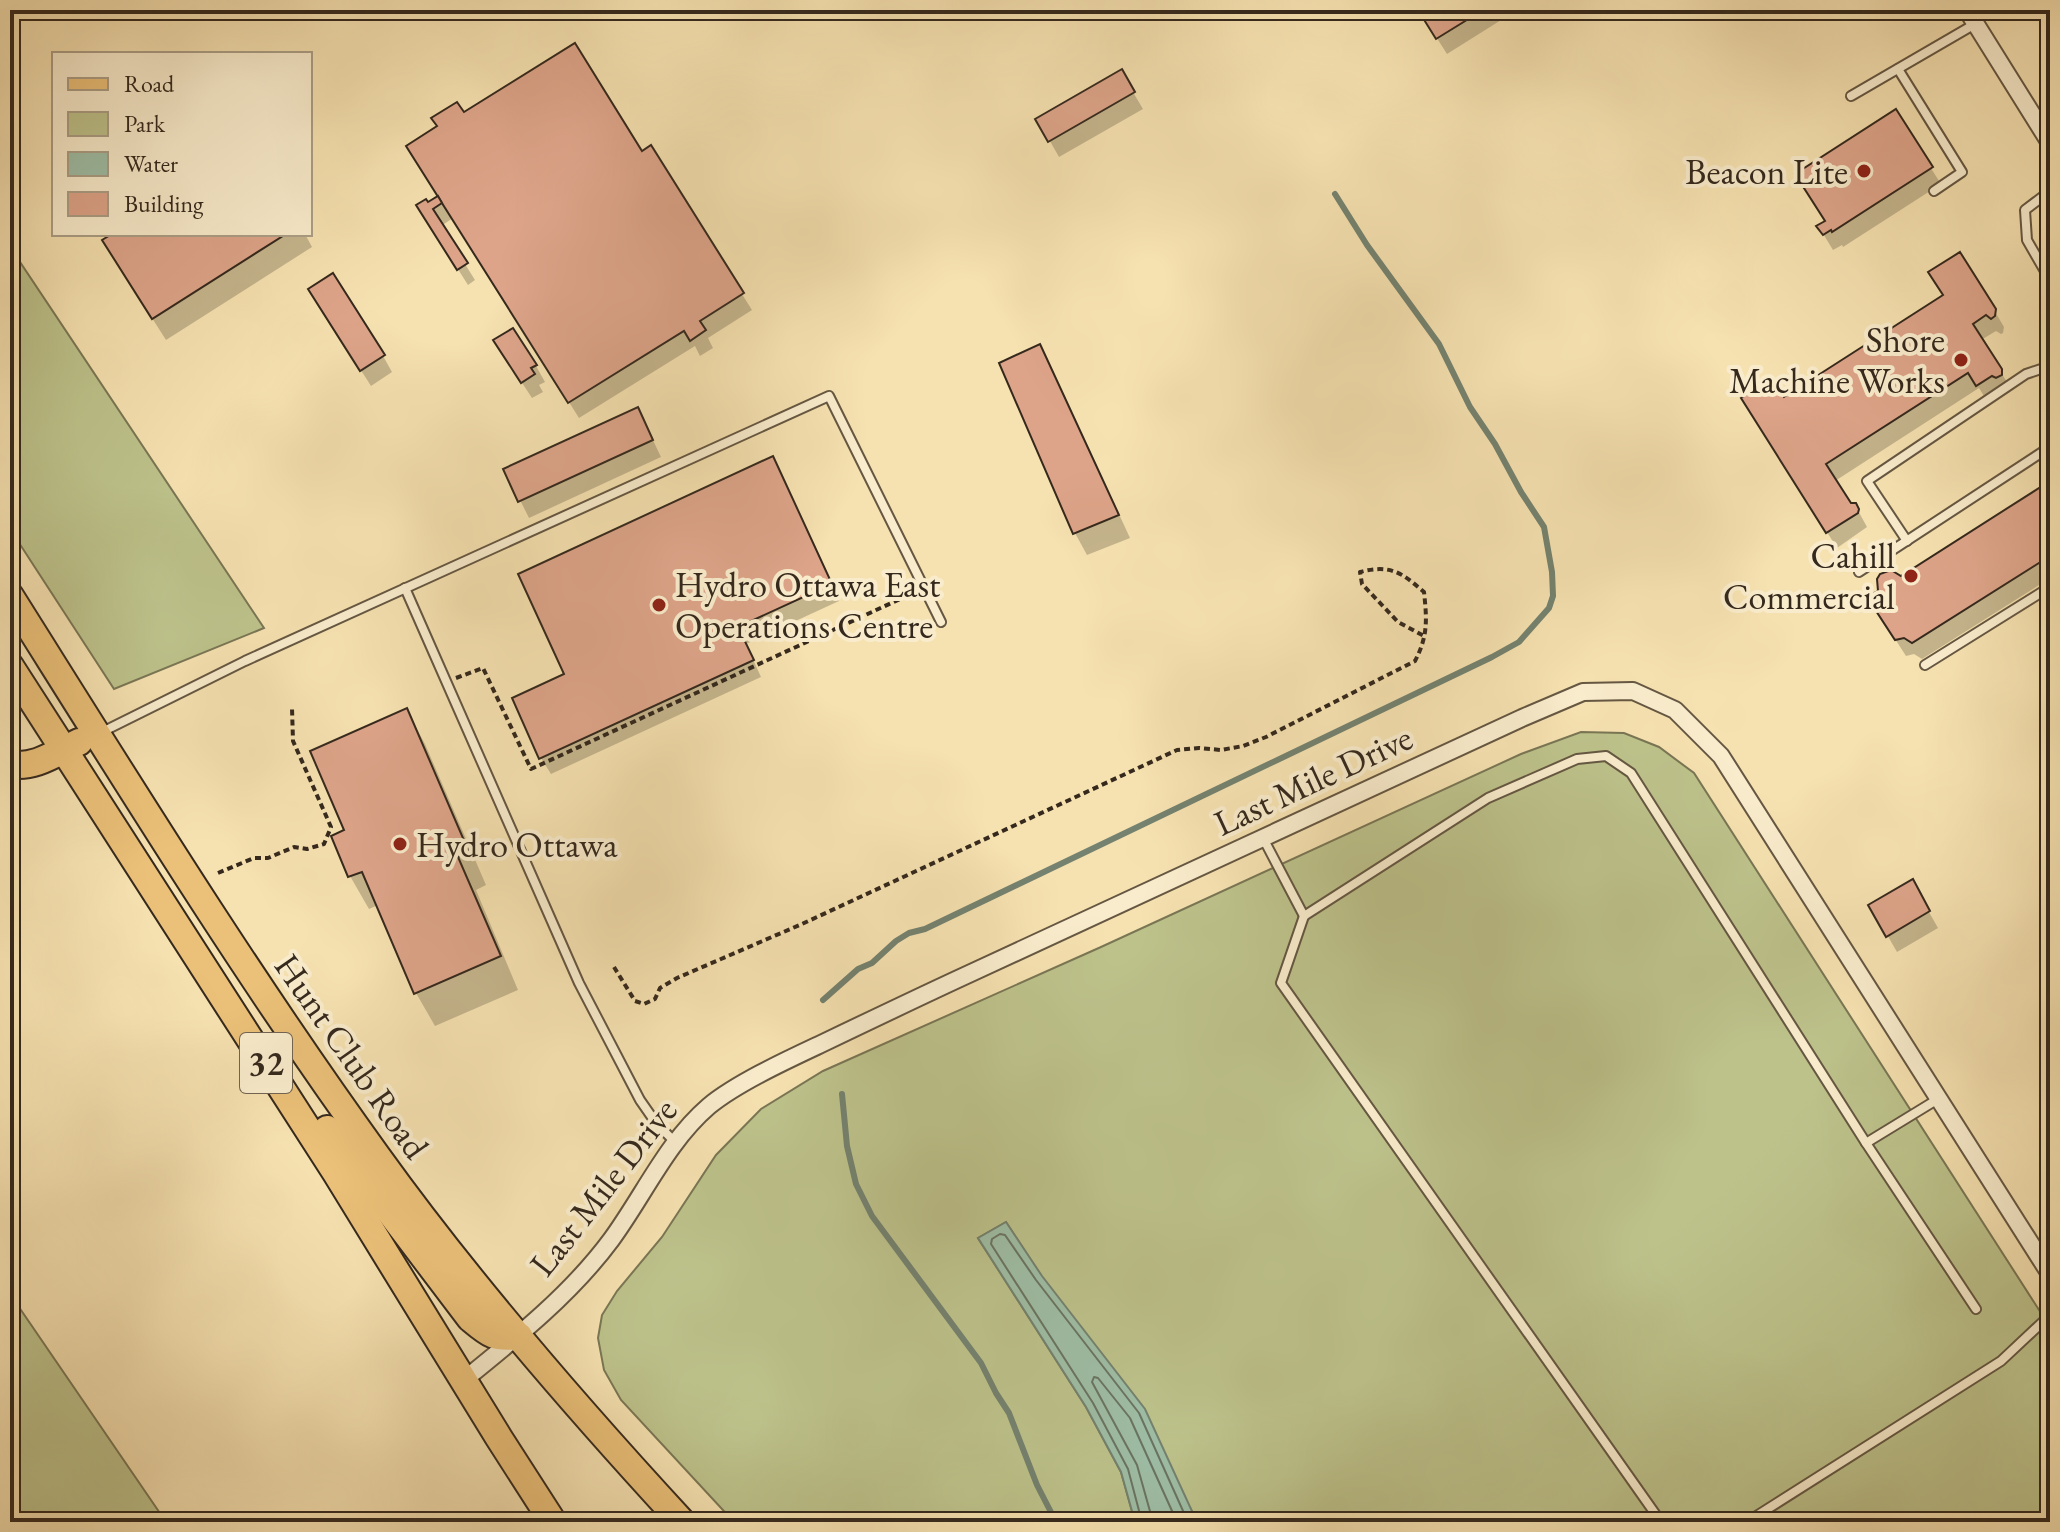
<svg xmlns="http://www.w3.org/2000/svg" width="2060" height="1532" font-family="'EB Garamond',serif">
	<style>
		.green { fill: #bdc28b; stroke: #797654; stroke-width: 2 }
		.water { fill: #9ebea6; stroke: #74826f; stroke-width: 2 }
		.shadow { fill: #0003 }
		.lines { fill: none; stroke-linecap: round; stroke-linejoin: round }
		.shore { stroke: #6a7462; stroke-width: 2 }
		.stream { stroke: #74826f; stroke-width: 6 }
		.building { fill: #dda489; stroke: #35291d; stroke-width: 2 }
		.service-casing { stroke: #655742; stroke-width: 12 }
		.minor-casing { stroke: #655742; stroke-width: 20 }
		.primary-casing { stroke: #35291d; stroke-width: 30 }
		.path { stroke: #35291d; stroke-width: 4; stroke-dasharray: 6 4; stroke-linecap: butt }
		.service { stroke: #f9eccc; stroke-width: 8 }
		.minor { stroke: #f9eccc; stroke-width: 16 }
		.primary { stroke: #ebc078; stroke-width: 26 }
		.poi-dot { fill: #8f2418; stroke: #f9eccc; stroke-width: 3 }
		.labels { text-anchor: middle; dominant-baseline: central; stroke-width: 8; stroke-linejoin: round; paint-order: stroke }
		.shield { fill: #f9eccc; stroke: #706452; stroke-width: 2 }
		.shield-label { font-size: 34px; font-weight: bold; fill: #35291d }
		.poi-label { font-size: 36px; fill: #35291d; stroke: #f9eccc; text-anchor: end }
		.street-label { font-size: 36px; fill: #35291d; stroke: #f9eccc }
	</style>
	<rect width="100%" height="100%" fill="#f6e1b0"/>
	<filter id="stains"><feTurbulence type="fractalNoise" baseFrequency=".0025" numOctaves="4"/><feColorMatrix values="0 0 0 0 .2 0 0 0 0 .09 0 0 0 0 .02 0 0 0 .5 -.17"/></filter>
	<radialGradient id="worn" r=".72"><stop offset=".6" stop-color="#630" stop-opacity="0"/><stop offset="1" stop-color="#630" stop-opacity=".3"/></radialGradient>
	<!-- green -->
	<g class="green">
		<path d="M10,247L264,628L114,689L10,529Z"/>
		<path d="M1581,732L1624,733L1659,747L1694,773L2050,1327V1491L2036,1522H1197L1184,1496L1006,1222L978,1238L1086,1407L1121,1472L1135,1522H734L621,1400L604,1370L598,1338L602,1315L617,1291L662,1237L716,1155L761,1109L823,1071L1101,947L1521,754Z"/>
		<path d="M10,1294L166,1522H10Z"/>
	</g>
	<!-- water -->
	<path class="water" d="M1006,1222L1042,1276L1145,1409L1197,1522H1135L1121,1472L1086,1407L978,1238Z"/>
	<!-- shadow -->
	<g class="shadow">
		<path d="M1419,10H1517L1447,54Z"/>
		<path d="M1121,72L1143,109L1059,157L1038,120Z"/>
		<path d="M1895,112L1941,184L1843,247L1842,245L1833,250L1819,227L1827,222Z"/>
		<path d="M463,115L642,153L650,148L752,310L708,338L713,348L700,356L695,346L579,418L453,218L441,226L475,280L468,285L428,222V204L440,197Z"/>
		<path d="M115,234H305L312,247L166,340L117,263Z"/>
		<path d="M320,306L383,356L392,372L371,386Z"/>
		<path d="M1994,310L2004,327L2003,333L2001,334L1996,331L1981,340L2010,387V392L2006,394L2002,391L1987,401L1979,388L1835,481L1850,505H1855L1867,527L1837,548L1753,415L1783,400Z"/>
		<path d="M1040,347L1052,369L1130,538L1087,555L1075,533L1001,364Z"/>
		<path d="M505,357L536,366L545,382L539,385L543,392L532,398Z"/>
		<path d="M638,409L661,457L529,518L505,470Z"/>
		<path d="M781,475L839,601L746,644L761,677L551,774L541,758L567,675Z"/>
		<path d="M2050,484V578L1922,659L1914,654L1906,656L1879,614L1901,578Z"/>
		<path d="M407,711L425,744L486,885L476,890L518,990L435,1026L416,993L378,905L369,909L350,876L334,837L347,831Z"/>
		<path d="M1912,882L1938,928L1897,952L1870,905Z"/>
	</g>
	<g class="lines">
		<!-- shore -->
		<g class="shore">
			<path d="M1142,1522L1128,1469L1093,1403L991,1244L992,1239L1000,1234L1005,1235L1036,1280L1139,1413L1188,1522"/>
			<path d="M1153,1522L1137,1465L1092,1382L1094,1377L1098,1378L1130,1418L1177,1522"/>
		</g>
		<!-- stream -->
		<g class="stream">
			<path d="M823,1000L858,969L872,963L896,941L909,933L925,929L1492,657L1519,642L1549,608L1553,596L1552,572L1544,527L1521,492L1495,444L1470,407L1439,344L1367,245L1335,194"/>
			<path d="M842,1094L847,1146L856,1184L872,1216L981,1363L996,1393L1009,1413L1037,1485L1056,1522"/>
		</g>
	</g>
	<!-- building -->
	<g class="building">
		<path d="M1418,10H1483L1436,39Z"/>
		<path d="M575,43L642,151L651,145L744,293L700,321L706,330L690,341L684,331L568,403L406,146L437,126L431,118L457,102L464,112Z"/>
		<path d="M1122,69L1135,92L1048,142L1035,119Z"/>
		<path d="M1896,109L1933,167L1832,232L1831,230L1823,235L1816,226L1825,221L1795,174Z"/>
		<path d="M438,196L442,203L433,209L468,263L457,270L416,205L426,199L428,202Z"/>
		<path d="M112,234H286L152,319L102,240Z"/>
		<path d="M1960,252L1996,309L1995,316L1991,319L1986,315L1973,324L2002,369V375L1996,378L1992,376L1976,386L1968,373L1826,464L1851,503H1856L1859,509L1858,513L1826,533L1741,398L1772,379L1784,397L1943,295L1928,272Z"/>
		<path d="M333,273L385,355L360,371L308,289Z"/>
		<path d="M513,328L537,365L531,368L535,374L521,383L493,340Z"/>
		<path d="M1040,344L1119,515L1073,534L999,363Z"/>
		<path d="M638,407L653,440L518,502L503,469Z"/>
		<path d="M773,456L832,584L738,627L754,660L539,759L512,698L564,674L518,574Z"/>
		<path d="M2050,481V556L1912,643L1904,638L1895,640L1867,597L1878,591L1877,579L1880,574L1891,570L1901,576Z"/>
		<path d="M407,708L469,852L458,857L501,956L414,994L362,872L348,877L331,836L344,830L310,751Z"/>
		<path d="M1913,879L1930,911L1886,937L1868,905Z"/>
	</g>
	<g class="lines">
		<defs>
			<g id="service">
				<path d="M1898,69L1962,172L1934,191"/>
				<path d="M1851,96L1975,24"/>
				<path d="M2050,191L2025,210L2027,240L2050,280"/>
				<path d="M1907,541L1867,481L2026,374L2050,366"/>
				<path d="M1859,572L2050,447"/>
				<path d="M405,588L579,983L640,1100L656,1123L675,1142"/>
				<path d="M1925,665L2050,587"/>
				<path d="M102,732L245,661L829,396L941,622"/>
				<path d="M1263,838L1304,916L1488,798L1577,759L1606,756L1631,773L1866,1143L1938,1099"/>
				<path d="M1304,916L1281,983L1661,1522"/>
				<path d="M1866,1143L1976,1309"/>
				<path d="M1747,1522L2001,1361L2050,1315"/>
			</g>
			<g id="minor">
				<path d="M1967,10L2050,143"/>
				<path d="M464,1380C516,1338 571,1294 611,1240C644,1195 667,1142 709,1106C737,1083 787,1060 821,1044C871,1020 921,996 971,973C1155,888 1338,803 1522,718L1583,692L1633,691L1675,710L1721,756L2050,1274"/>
			</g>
			<g id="primary">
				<path d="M10,596C129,785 246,975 377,1156C469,1284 575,1406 682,1522"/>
				<path d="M10,666L336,1173L499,1438L553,1522"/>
				<path d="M10,764C35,769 57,752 79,742"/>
				<path d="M327,1129L470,1318C489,1334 494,1339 519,1336"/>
			</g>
		</defs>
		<!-- service casing -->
		<use href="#service" class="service-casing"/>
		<!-- minor casing -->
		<use href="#minor" class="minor-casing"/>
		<!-- primary casing -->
		<use href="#primary" class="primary-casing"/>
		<!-- path -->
		<g class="path">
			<path d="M456,678L483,668L531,769L911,594"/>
			<path d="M218,873L254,858H268L294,847L307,849L324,844L331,827L293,741L292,708"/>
			<path d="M614,967L635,1001L644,1004L655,999L660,988L677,978L802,924L1177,750L1199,748L1221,750L1243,746L1266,737L1415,661C1428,636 1427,620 1424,592C1402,573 1391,564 1360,572L1362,584L1398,622L1424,636"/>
		</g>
		<!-- service -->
		<use href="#service" class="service"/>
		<!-- minor -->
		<use href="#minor" class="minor"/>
		<!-- primary -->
		<use href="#primary" class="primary"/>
	</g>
	<!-- markers -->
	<g class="poi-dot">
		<circle cx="1864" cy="171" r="8"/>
		<circle cx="1961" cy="360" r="8"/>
		<circle cx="1911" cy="576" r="8"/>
		<circle cx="659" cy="605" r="8"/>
		<circle cx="400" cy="844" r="8"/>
	</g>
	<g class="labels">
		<!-- shield labels -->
		<rect class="shield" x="240" y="1033" width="52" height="60" rx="6"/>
		<g class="shield-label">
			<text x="266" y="1063">32</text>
		</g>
		<!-- poi labels -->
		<g class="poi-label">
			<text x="1848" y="171">Beacon Lite</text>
			<text x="1945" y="339">Shore<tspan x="1945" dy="41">Machine Works</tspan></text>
			<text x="1895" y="555">Cahill<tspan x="1895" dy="41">Commercial</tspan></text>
			<text x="675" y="584" text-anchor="start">Hydro Ottawa East<tspan x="675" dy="41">Operations Centre</tspan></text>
			<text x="416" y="844" text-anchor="start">Hydro Ottawa</text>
		</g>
		<!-- street labels -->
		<g class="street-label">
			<text transform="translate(1313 780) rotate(-25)">Last Mile Drive</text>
			<text transform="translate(352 1056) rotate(55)">Hunt Club Road</text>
			<text transform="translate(603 1187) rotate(-52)">Last Mile Drive</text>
		</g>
	</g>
	<!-- margin -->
	<rect width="2060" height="1532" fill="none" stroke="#f6e1b0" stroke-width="40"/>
	<rect x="12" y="12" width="2036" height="1508" fill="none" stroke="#35291d" stroke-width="4"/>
	<rect x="20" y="20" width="2020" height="1492" fill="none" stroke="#35291d" stroke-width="2"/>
	<!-- legend -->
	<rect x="52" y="52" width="260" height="184" fill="#f9eccc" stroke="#ab9e86" stroke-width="2"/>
	<rect x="68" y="78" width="40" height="12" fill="#ebc078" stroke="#ab9e86" stroke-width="2"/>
	<text x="124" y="92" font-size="24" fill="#35291d">Road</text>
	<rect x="68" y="112" width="40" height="24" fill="#bdc28b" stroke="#ab9e86" stroke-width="2"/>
	<text x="124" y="132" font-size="24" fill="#35291d">Park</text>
	<rect x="68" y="152" width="40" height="24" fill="#9ebea6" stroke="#ab9e86" stroke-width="2"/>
	<text x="124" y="172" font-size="24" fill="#35291d">Water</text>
	<rect x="68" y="192" width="40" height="24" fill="#dda489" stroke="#ab9e86" stroke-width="2"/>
	<text x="124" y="212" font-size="24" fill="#35291d">Building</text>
	<rect width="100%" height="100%" filter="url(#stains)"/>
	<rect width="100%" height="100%" fill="url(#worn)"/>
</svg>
